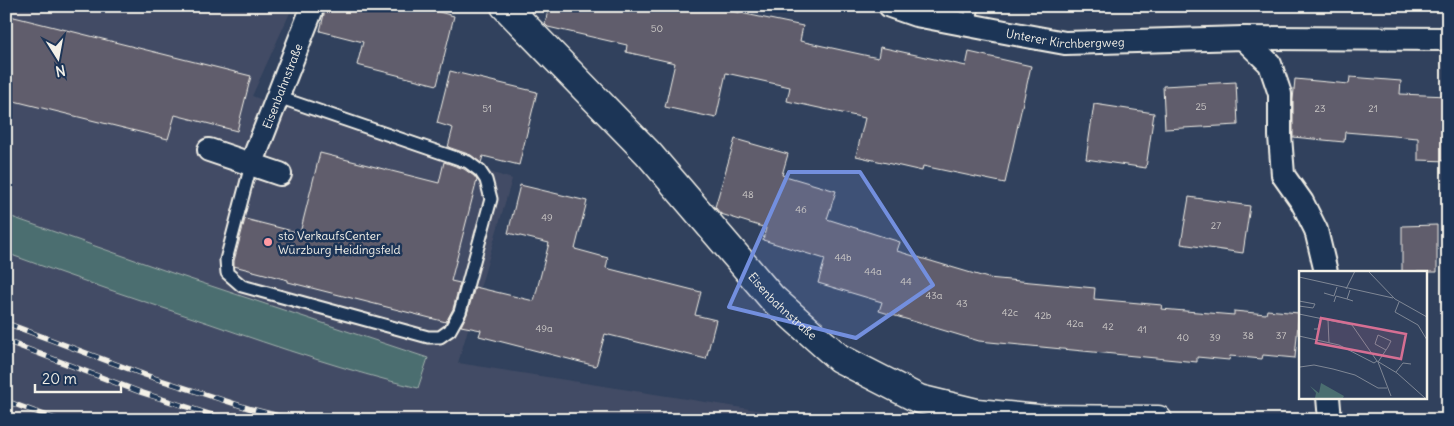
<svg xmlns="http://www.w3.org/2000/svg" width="1454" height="426" font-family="Delius,sans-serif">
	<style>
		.built { fill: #434c65 }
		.green { fill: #4b6e70; stroke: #a0b0ac }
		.building { fill: #605d6c; stroke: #f4f1e8 }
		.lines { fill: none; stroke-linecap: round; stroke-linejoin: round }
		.service-casing { stroke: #f4f1e8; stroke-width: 15 }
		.minor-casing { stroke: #f4f1e8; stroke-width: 26 }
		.tertiary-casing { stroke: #f4f1e8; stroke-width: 31 }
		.service { stroke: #1d3557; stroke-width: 11 }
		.minor { stroke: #1d3557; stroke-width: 22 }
		.tertiary { stroke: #1d3557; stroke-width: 28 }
		.rail-casing { stroke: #f4f1e8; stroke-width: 5.5 }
		.rail { stroke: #1d3557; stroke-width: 4; stroke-dasharray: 11; stroke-linecap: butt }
		.marked { fill: #738fde; fill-opacity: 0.2; stroke: #738fde; stroke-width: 4; stroke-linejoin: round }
		.poi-dot { fill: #ff9aa2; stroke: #1d3557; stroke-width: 2 }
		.labels { text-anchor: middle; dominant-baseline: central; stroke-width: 5; stroke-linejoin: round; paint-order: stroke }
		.number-label { font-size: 10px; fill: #cfccc9 }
		.street-label { font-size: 12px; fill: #f4f1e8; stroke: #1d3557 }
		.poi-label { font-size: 12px; fill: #f4f1e8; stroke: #1d3557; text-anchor: start }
		.inset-road { fill: none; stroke: #7f8795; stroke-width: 1 }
		.view { fill: #d66f93; fill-opacity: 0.15; stroke: #d66f93; stroke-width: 2.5 }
		.inset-edge { fill: none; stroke: #f4f1e8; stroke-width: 2.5 }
	</style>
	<rect width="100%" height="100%" fill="#31415d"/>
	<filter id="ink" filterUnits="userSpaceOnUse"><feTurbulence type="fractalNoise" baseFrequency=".02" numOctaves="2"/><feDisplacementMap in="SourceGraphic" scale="10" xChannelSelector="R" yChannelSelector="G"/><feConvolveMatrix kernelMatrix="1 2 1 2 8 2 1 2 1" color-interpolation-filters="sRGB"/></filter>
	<g filter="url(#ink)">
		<!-- built -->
		<path class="built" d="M6,6H293L252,96L273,104L512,179L458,363L820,420H6Z"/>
		<!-- green -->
		<path class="green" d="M6,215L178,275L428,358L418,388C348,371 280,348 211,324C142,301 74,278 6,253Z"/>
		<!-- building -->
		<g class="building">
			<path d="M326,6H417L454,16L437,85L357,65L363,42L320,31Z"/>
			<path d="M549,6H707L803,26L800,41L878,58L880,47L966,66L969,52L1031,66L1005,183L923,166L922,171L856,156L865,118L787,101L790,87L726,73L716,118L665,107L675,63L626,52L627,45L548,27L545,24Z"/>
			<path d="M6,15L251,76L237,131L175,115L168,139L6,99Z"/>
			<path d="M450,71L537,92L519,165L483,156L481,163L471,155L448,147L453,128L437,123Z"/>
			<path d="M1350,77L1401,81L1400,94L1448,96V161L1418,160V138L1345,132L1344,142L1293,137V100L1295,79L1349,84Z"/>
			<path d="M1236,82L1238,125L1165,129L1163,86Z"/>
			<path d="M1094,104L1154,113L1146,168L1086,159Z"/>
			<path d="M735,139L788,154L782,175L836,191L827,219L900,242L897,251L988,278L1095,288L1094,299L1162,305L1161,309L1234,315V311L1266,314L1267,310L1299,313L1295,358L1263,355L1262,359L1230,356L1229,360L1197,357V362L979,341L879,311L882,302L818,283L825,259L763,240L766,228L721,214L715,207Z"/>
			<path d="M320,153L439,183L444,162L464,169L474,176L477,180L451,281L460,283L453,309L446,322L288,282V280L234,266V261L245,219L300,233Z"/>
			<path d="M520,185L587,201L575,249L608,258L606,268L701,292L695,315L716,320L706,359L605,334L596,366L479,336L481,330L461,326L467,314L475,287L534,301L549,243L508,233Z"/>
			<path d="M1189,197L1250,206L1243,253L1181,244Z"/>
			<path d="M1437,225V272H1402V226Z"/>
		</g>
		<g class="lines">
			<defs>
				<g id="service">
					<path d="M969,25L973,6"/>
					<path d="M251,165L226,260L227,273L242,286L428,337H440L450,330L460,312L491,199L486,180L480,171L468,162L278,97"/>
				</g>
				<g id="minor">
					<path id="s1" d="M890,6L916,15L1005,32L1065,43L1243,38L1448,39"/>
					<path d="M1243,38L1270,64L1280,94V136L1283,175L1302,202L1316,230L1326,272"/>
					<path d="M209,150L280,174"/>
					<path id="s2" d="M251,165L313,6"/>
					<path d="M1328,397L1330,420"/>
				</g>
				<g id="tertiary">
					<path id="s3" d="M505,6L648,153L772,298L839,358L919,399L977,413L1038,419L1158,420"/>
				</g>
			</defs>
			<!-- service casing -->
			<use href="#service" class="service-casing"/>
			<!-- minor casing -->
			<use href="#minor" class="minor-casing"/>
			<!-- tertiary casing -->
			<use href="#tertiary" class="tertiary-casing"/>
			<!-- service -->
			<use href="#service" class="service"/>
			<!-- minor -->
			<use href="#minor" class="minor"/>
			<!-- tertiary -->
			<use href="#tertiary" class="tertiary"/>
			<defs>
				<g id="rail">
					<path d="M6,323L145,375L251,409L294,420"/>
					<path d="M6,341L140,392L228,420"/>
					<path d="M6,401L58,420"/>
				</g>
			</defs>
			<!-- rail casing -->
			<use href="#rail" class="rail-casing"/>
			<!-- rail -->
			<use href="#rail" class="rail"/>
		</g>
	</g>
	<!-- marked area -->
	<path class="marked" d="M789,172H860L933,285L856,338L729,307Z"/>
	<!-- markers -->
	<circle class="poi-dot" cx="268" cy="242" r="5"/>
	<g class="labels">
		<!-- number labels -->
		<g class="number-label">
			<text x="657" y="28">50</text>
			<text x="1201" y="106">25</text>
			<text x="487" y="108">51</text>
			<text x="1320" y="108">23</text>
			<text x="1373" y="108">21</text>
			<text x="748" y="194">48</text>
			<text x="801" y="209">46</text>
			<text x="547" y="217">49</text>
			<text x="1216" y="225">27</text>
			<text x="843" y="257">44b</text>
			<text x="873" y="271">44a</text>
			<text x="906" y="281">44</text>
			<text x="934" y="295">43a</text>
			<text x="962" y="303">43</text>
			<text x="1010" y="312">42c</text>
			<text x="1043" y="315">42b</text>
			<text x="1075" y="323">42a</text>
			<text x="1108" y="326">42</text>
			<text x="544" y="328">49a</text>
			<text x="1142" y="329">41</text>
			<text x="1248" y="335">38</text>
			<text x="1281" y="335">37</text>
			<text x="1183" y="337">40</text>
			<text x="1215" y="337">39</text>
		</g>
		<!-- street labels -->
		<g class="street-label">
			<text stroke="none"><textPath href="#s1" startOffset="179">Unterer Kirchbergweg</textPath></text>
			<text stroke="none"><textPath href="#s2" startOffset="85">Eisenbahnstraße</textPath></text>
			<text stroke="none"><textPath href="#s3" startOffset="409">Eisenbahnstraße</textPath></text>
		</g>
		<!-- poi labels -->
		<g class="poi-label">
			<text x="278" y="235">sto VerkaufsCenter<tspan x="278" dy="14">Würzburg Heidingsfeld</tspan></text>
		</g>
	</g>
	<!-- overview -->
	<g transform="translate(1299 271)">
		<rect width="128" height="128" fill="#31415d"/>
		<path d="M22,112L45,125L44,127H16L17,122L11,115L20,122Z" fill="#4b6e70"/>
		<path class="inset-road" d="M69,0L96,28L128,46M0,6L94,27M47,18L56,0M51,19L48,28L54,30M25,22L35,25L38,16M0,30L16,33L14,37L0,35M35,31L37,25L48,28M100,31L96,41L119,54L128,69M0,43L53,54L78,90L98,102L126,127M29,49L30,72M15,58H19L22,47M0,65L40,74L75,92L78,90M87,79L76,73L79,64L92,70L89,76L79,91L92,125M1,96L15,94L34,98L56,104L79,117H88M97,101L104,92L112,93"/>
		<path class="view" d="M22,47L107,63L102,88L17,72Z"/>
		<rect width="128" height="128" class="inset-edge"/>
	</g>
	<!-- margin -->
	<rect width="1454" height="426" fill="none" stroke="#1d3557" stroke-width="25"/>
	<rect x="12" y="12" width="1429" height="401" fill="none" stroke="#f4f1e8" stroke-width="2" filter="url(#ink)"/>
	<!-- north arrow -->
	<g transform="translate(58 58) rotate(169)" stroke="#1d3557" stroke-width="4" paint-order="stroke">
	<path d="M0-4L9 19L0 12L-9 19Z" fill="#f4f1e8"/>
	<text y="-8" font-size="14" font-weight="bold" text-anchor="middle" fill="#f4f1e8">N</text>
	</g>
	<!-- scale -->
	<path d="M35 384v8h86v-8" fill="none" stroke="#f4f1e8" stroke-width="2.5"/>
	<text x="42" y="384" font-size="15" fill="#f4f1e8" stroke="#1d3557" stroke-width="4" paint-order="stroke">20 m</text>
</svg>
